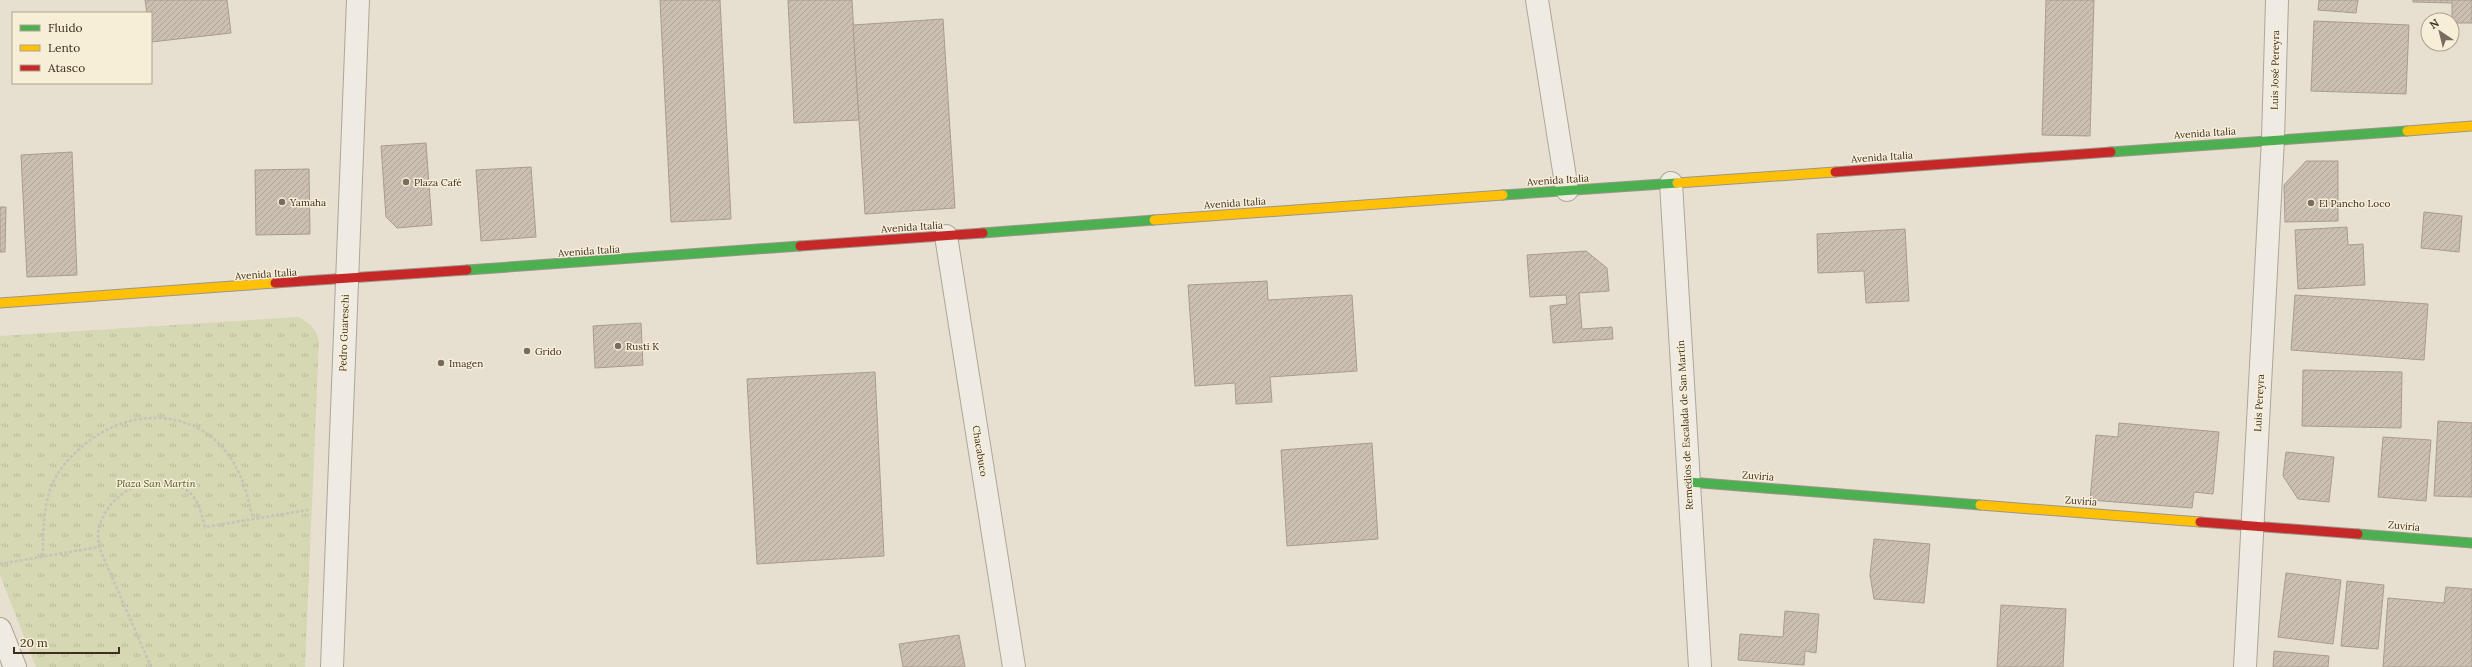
<svg xmlns="http://www.w3.org/2000/svg" width="2472" height="667" font-family="Lora,serif">
	<style>
		.park { fill: url(#park-tufts) }
		.building { fill: url(#building-hatch); stroke: #a89c90 }
		.lines { fill: none; stroke-linecap: round; stroke-linejoin: round }
		.street-casing { stroke: #ada599; stroke-width: 24 }
		.fast-casing { stroke: #9c958a; stroke-width: 11 }
		.slow-casing { stroke: #9c958a; stroke-width: 11 }
		.jam-casing { stroke: #9c958a; stroke-width: 11 }
		.path { stroke: #c8c2b9; stroke-width: 2.5; stroke-dasharray: 3 2; stroke-linecap: butt }
		.street { stroke: #efebe3; stroke-width: 22 }
		.fast { stroke: #4caf50; stroke-width: 9 }
		.slow { stroke: #ffc107; stroke-width: 9 }
		.jam { stroke: #c62828; stroke-width: 9 }
		.poi-dot { fill: #786c5e; stroke: #f7eed8; stroke-width: 1.5 }
		.labels { text-anchor: middle; dominant-baseline: central; stroke-width: 3; stroke-linejoin: round; paint-order: stroke }
		.street-label { font-size: 10px; fill: #3d2e20; stroke: #f7eed8 }
		.poi-label { font-size: 10px; fill: #3d2e20; stroke: #f7eed8; text-anchor: start }
		.park-label { font-size: 10px; font-style: italic; fill: #4d5a26; stroke: #f7eed8 }
	</style>
	<defs>
		<pattern id="park-tufts" width="24" height="20" patternUnits="userSpaceOnUse"><rect width="24" height="20" fill="#d6d7b3"/><path d="M3 7l-1-3M5 7V3M7 7l1-3M15 17l-1-3M17 17v-4M19 17l1-3" fill="none" stroke="#b9b99a"/></pattern>
		<pattern id="building-hatch" width="6" height="6" patternUnits="userSpaceOnUse"><rect width="6" height="6" fill="#cbbfb2"/><path d="M-1 1l2-2M0 6l6-6M5 7l2-2" fill="none" stroke="#afa499"/></pattern>
	</defs>
	<rect width="100%" height="100%" fill="#e7e0d1"/>
	<!-- park -->
	<path class="park" d="M298,317C310,323 316,328 319,342L305,667H36L0,575V336Z"/>
	<!-- building -->
	<g class="building">
		<path d="M145,0H227L231,33L151,42V13H147Z"/>
		<path d="M660,0H720L731,219L671,222Z"/>
		<path d="M788,0H852L859,120L794,123Z"/>
		<path d="M2046,0H2094L2090,136L2042,135Z"/>
		<path d="M2319,0H2358L2356,13L2318,10Z"/>
		<path d="M2413,0H2472V23H2452V3L2413,2Z"/>
		<path d="M943,19L955,208L865,214L853,25Z"/>
		<path d="M2314,21L2409,25L2406,94L2311,91Z"/>
		<path d="M426,143L432,225L397,228L386,217L381,146Z"/>
		<path d="M72,152L77,275L27,277L21,155Z"/>
		<path d="M2306,161H2338V221L2285,222L2284,185Z"/>
		<path d="M531,167L536,237L481,241L476,170Z"/>
		<path d="M309,169L310,234L256,235L255,170Z"/>
		<path d="M0,207H6L5,252H0Z"/>
		<path d="M2424,212L2462,216L2459,252L2421,248Z"/>
		<path d="M2347,227L2348,245L2363,244L2365,285L2298,289L2295,230Z"/>
		<path d="M1905,229L1909,301L1866,303L1864,271L1818,273L1817,234Z"/>
		<path d="M1586,251L1607,268L1609,291L1579,293L1582,329L1612,327L1613,339L1553,343L1550,306L1567,304L1566,295L1530,297L1527,255Z"/>
		<path d="M1267,281L1268,300L1352,295L1357,371L1270,377L1272,402L1236,404L1235,383L1195,386L1188,285Z"/>
		<path d="M2295,295L2428,304L2424,360L2291,350Z"/>
		<path d="M641,323L643,365L595,368L593,326Z"/>
		<path d="M2303,370L2402,372L2401,428L2302,426Z"/>
		<path d="M875,372L884,556L757,564L747,379Z"/>
		<path d="M2438,421L2472,423V497L2434,496Z"/>
		<path d="M2119,423L2219,432L2213,494L2194,492L2192,508L2090,500L2096,435L2118,437Z"/>
		<path d="M2383,437L2431,440L2426,501L2378,497Z"/>
		<path d="M1372,443L1378,539L1287,546L1281,450Z"/>
		<path d="M2286,452L2334,457L2329,502L2298,499L2283,476Z"/>
		<path d="M1874,539L1930,544L1924,603L1874,599L1870,575Z"/>
		<path d="M2286,573L2341,580L2333,644L2278,637Z"/>
		<path d="M2347,581L2384,585L2378,649L2341,646Z"/>
		<path d="M2446,587L2472,589V667H2383L2388,598L2444,603Z"/>
		<path d="M2001,605L2066,609L2063,667H1997Z"/>
		<path d="M1785,611L1819,614L1816,653L1805,651L1804,665L1738,660L1740,634L1783,637Z"/>
		<path d="M959,635L965,667H903L899,644Z"/>
		<path d="M2274,651L2329,656L2328,667H2273Z"/>
	</g>
	<g class="lines">
		<defs>
			<g id="street">
				<path d="M1537,0L1567,190"/>
				<path d="M1671,183L1700,667"/>
				<path d="M946,236L1014,667"/>
				<path d="M0,629L15,667"/>
				<path d="M332,667L358,0"/>
				<path d="M2245,667L2273,139L2277,0"/>
			</g>
			<g id="fast">
				<path d="M2111,152L2407,131"/>
				<path d="M1503,195L1677,183"/>
				<path d="M983,233L1154,220"/>
				<path d="M467,270L800,246"/>
				<path d="M1689,482L1980,505"/>
				<path d="M2358,534L2472,543"/>
			</g>
			<g id="slow">
				<path d="M2407,131L2472,126"/>
				<path d="M1677,183L1835,172"/>
				<path d="M1154,220L1503,195"/>
				<path d="M0,303L275,283"/>
				<path d="M1980,505L2200,522"/>
			</g>
			<g id="jam">
				<path d="M1835,172L2111,152"/>
				<path d="M800,246L983,233"/>
				<path d="M275,283L467,270"/>
				<path d="M2200,522L2358,534"/>
			</g>
		</defs>
		<!-- street casing -->
		<use href="#street" class="street-casing"/>
		<!-- fast casing -->
		<use href="#fast" class="fast-casing"/>
		<!-- slow casing -->
		<use href="#slow" class="slow-casing"/>
		<!-- jam casing -->
		<use href="#jam" class="jam-casing"/>
		<!-- path -->
		<g class="path">
			<path d="M43,556C43,533 43,511 50,490C56,470 76,450 92,439C140,404 207,412 236,467C245,483 249,502 253,519"/>
			<path d="M0,564L99,547"/>
			<path d="M151,667L99,547C99,541 97,534 99,528C108,489 162,464 193,496C200,504 202,517 205,527L308,510"/>
		</g>
		<!-- street -->
		<use href="#street" class="street"/>
		<!-- fast -->
		<use href="#fast" class="fast"/>
		<!-- slow -->
		<use href="#slow" class="slow"/>
		<!-- jam -->
		<use href="#jam" class="jam"/>
	</g>
	<!-- markers -->
	<g class="poi-dot">
		<circle cx="406" cy="182" r="4"/>
		<circle cx="282" cy="202" r="4"/>
		<circle cx="2311" cy="203" r="4"/>
		<circle cx="618" cy="346" r="4"/>
		<circle cx="527" cy="351" r="4"/>
		<circle cx="441" cy="363" r="4"/>
	</g>
	<g class="labels">
		<!-- street labels -->
		<g class="street-label">
			<text transform="translate(2275 70) rotate(-89)">Luis José Pereyra</text>
			<text transform="translate(2205 133) rotate(-4)">Avenida Italia</text>
			<text transform="translate(1882 157) rotate(-4)">Avenida Italia</text>
			<text transform="translate(1558 180) rotate(-4)">Avenida Italia</text>
			<text transform="translate(1235 203) rotate(-4)">Avenida Italia</text>
			<text transform="translate(912 227) rotate(-4)">Avenida Italia</text>
			<text transform="translate(589 251) rotate(-4)">Avenida Italia</text>
			<text transform="translate(266 274) rotate(-4)">Avenida Italia</text>
			<text transform="translate(344 333) rotate(-88)">Pedro Guareschi</text>
			<text transform="translate(2259 403) rotate(-87)">Luis Pereyra</text>
			<text transform="translate(1685 425) rotate(-93)">Remedios de Escalada de San Martín</text>
			<text transform="translate(980 451) rotate(81)">Chacabuco</text>
			<text transform="translate(1758 476) rotate(4)">Zuviría</text>
			<text transform="translate(2081 501) rotate(4)">Zuviría</text>
			<text transform="translate(2404 526) rotate(5)">Zuviría</text>
		</g>
		<!-- poi labels -->
		<g class="poi-label">
			<text x="414" y="182">Plaza Café</text>
			<text x="290" y="202">Yamaha</text>
			<text x="2319" y="203">El Pancho Loco</text>
			<text x="626" y="346">Rusti K</text>
			<text x="535" y="351">Grido</text>
			<text x="449" y="363">Imagen</text>
		</g>
		<!-- park labels -->
		<g class="park-label">
			<text x="156" y="483">Plaza San Martín</text>
		</g>
	</g>
	<!-- legend -->
	<rect x="12" y="12" width="140" height="72" fill="#f7eed8" stroke="#ada18e"/>
	<rect x="20" y="25" width="20" height="6" fill="#4caf50" stroke="#ada18e"/>
	<text x="48" y="32" font-size="12" fill="#3d2e20">Fluido</text>
	<rect x="20" y="45" width="20" height="6" fill="#ffc107" stroke="#ada18e"/>
	<text x="48" y="52" font-size="12" fill="#3d2e20">Lento</text>
	<rect x="20" y="65" width="20" height="6" fill="#c62828" stroke="#ada18e"/>
	<text x="48" y="72" font-size="12" fill="#3d2e20">Atasco</text>
	<!-- north arrow -->
	<g transform="translate(2440 32) rotate(325)"><circle r="19" fill="#f7eed8" stroke="#ada18e"/>
	<path d="M0-3L7 15L0 10L-7 15Z" fill="#786c5e"/>
	<text y="-6" font-size="11" font-weight="bold" text-anchor="middle" fill="#3d2e20">N</text>
	</g>
	<!-- scale -->
	<path d="M14 647v6h105v-6" fill="none" stroke="#3d2e20" stroke-width="2"/>
	<text x="20" y="647" font-size="12" fill="#3d2e20" stroke="#f7eed8" stroke-width="3" paint-order="stroke">20 m</text>
</svg>
